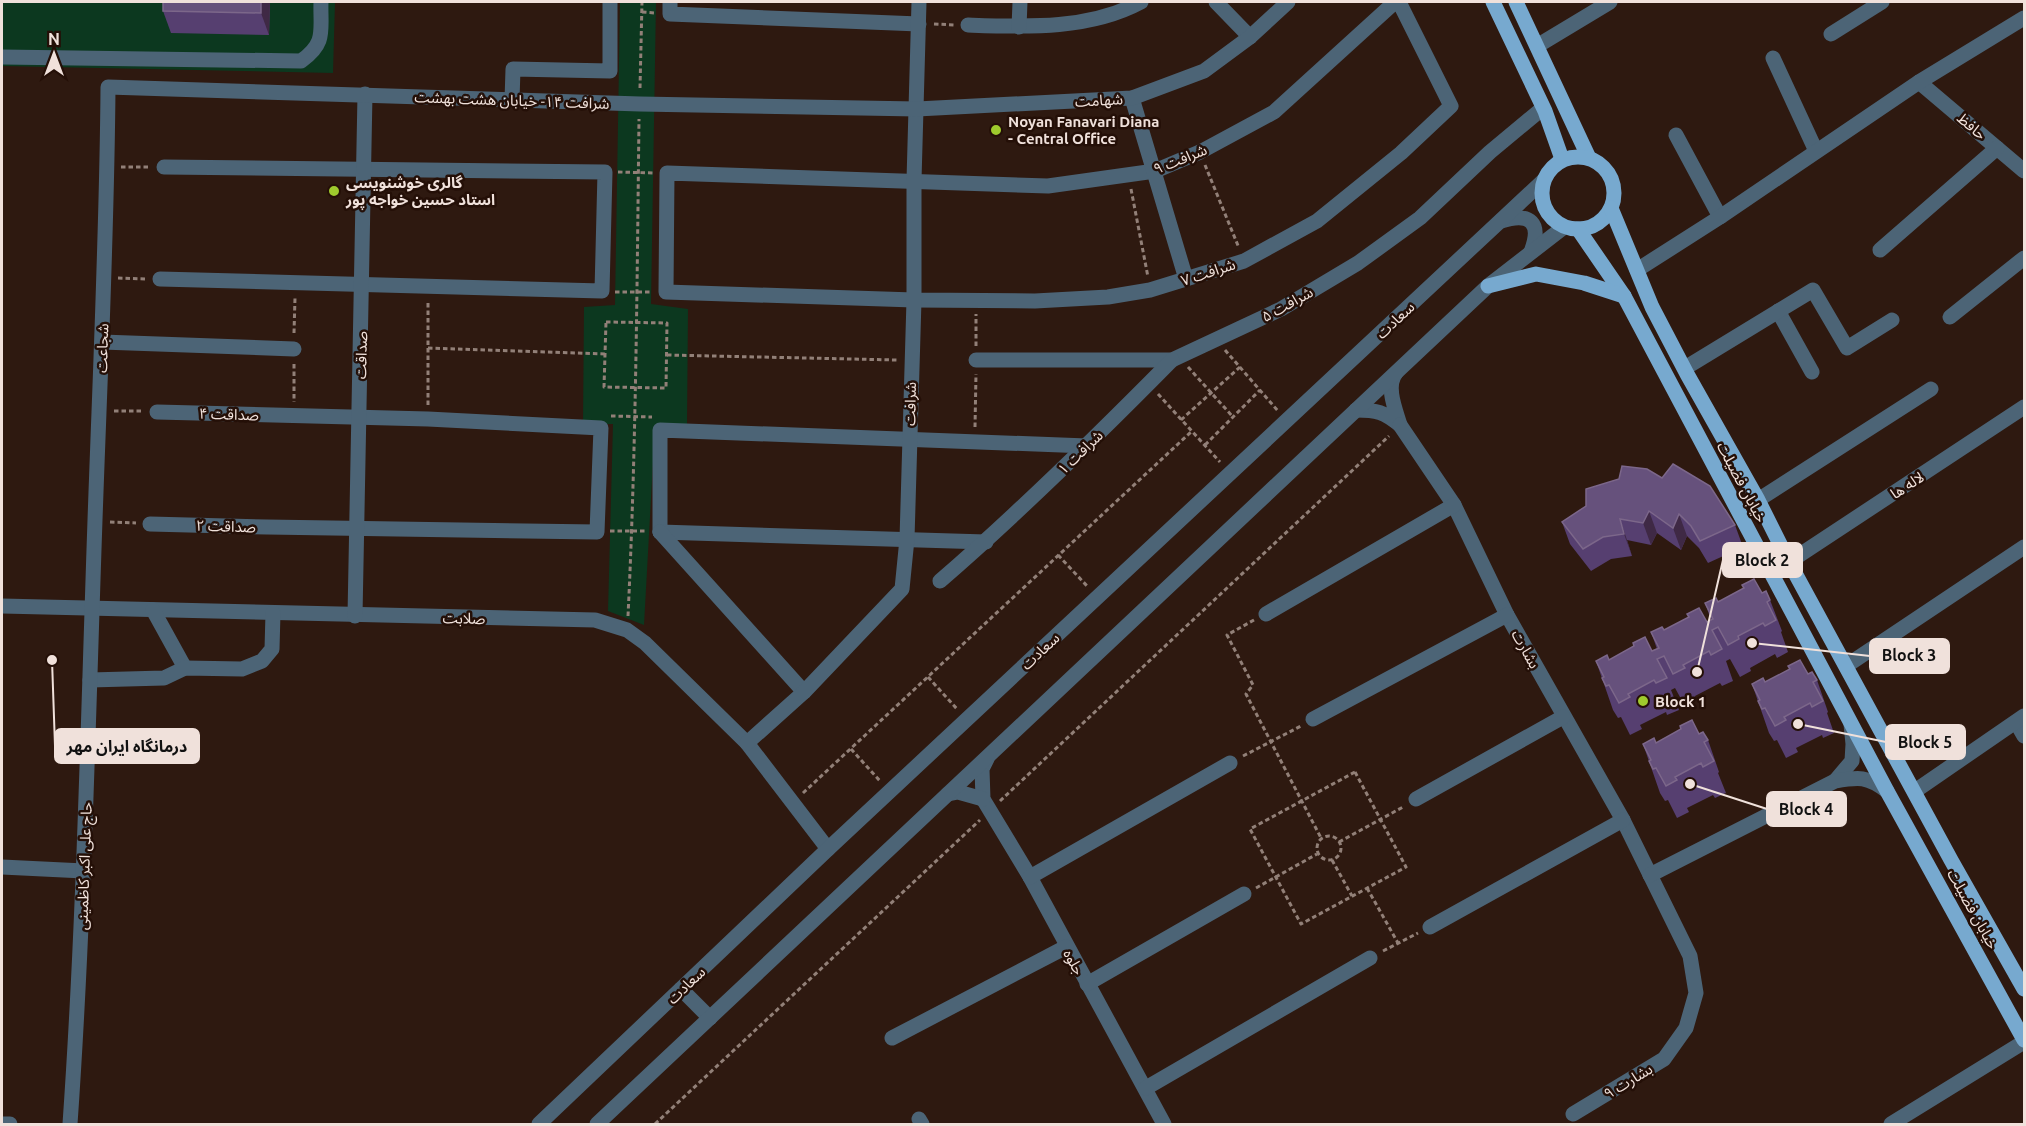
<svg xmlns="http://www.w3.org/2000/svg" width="2026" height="1126" font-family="Ubuntu,'Noto Sans Arabic',sans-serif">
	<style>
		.green { fill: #0c381f }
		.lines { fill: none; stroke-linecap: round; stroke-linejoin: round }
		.path { stroke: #928078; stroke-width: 3; stroke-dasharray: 4.5 3; stroke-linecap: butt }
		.minor { stroke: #4c6476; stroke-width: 15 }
		.major { stroke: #77a9cf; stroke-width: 15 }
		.wall { fill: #563f70 }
		.shaded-wall { fill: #3f2945 }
		.building { fill: #66517c; stroke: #7c678a; stroke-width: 1.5 }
		.poi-dot { fill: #9fca2d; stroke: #240f07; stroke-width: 2 }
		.labels { text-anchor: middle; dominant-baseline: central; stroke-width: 5; stroke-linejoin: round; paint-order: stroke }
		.street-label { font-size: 15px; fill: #f0e1db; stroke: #240f07 }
		.poi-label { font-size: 15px; font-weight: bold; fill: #f0e1db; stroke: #240f07; text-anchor: start }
		.leader { fill: none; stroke: #f0e1db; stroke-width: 2 }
		.callout-dot { fill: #f0e1db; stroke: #240f07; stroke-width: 2 }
		.callout { fill: #f0e1db; stroke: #f0e1db; stroke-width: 2 }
		.callout-label { font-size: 16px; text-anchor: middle; font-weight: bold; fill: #111 }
	</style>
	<rect width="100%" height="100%" fill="#2e1910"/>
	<!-- green -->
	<g class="green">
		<path d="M2,2H335L333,73L2,66Z"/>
		<path d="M620,2H656L651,304L688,309L687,424L655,426L644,625L608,611L613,424H583L584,307L615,305Z"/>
	</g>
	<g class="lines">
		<!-- path -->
		<g class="path">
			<path d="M642,12L655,13"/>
			<path d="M934,24L955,25"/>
			<path d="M640,88L642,2"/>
			<path d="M1205,165L1239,248"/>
			<path d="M121,167H150"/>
			<path d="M618,172L654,173"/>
			<path d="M1131,189L1148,277"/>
			<path d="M118,278L147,279"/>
			<path d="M615,292H651"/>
			<path d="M606,322L667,323L666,388L604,387Z"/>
			<path d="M294,333L295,298"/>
			<path d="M976,346V314"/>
			<path d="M428,348L605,354"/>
			<path d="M1225,350L1278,411"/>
			<path d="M667,355L897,360"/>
			<path d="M294,364V402"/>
			<path d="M1188,367L1233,417"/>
			<path d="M1158,394L1220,462"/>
			<path d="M428,405V300"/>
			<path d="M114,411H143"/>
			<path d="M611,416L652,417"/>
			<path d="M1181,420L1240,367"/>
			<path d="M975,427L976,374"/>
			<path d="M1205,445L1260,390"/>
			<path d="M110,522L136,523"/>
			<path d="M610,531H646"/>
			<path d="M1058,555L1088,587"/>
			<path d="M628,616C636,451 637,285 639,119"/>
			<path d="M1254,620L1227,635L1253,685L1246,694L1321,838"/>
			<path d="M928,677L957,709"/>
			<path d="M851,749L880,781"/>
			<path d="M1243,756L1301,726"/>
			<path d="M1355,772L1406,867L1301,924L1250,829Z"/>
			<path d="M803,793L1192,431"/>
			<path d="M1000,801L1389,436"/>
			<circle cx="1329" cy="848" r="12"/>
			<path d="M1339,842L1403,807"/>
			<path d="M1332,860L1352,896"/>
			<path d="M1256,888L1317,854"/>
			<path d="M1367,888L1398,943"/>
			<path d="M1383,951L1418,933"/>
			<path d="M655,1124L980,820"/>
		</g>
		<!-- minor -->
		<g class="minor">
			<path d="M670,2V14L919,24"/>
			<path d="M1216,2L1250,37"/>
			<path d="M1395,2L1274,112L1200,152L1155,171L1048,186L667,173L666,292L914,300L1035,301L1108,297L1150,290L1244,261L1317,221L1401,153L1451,106L1399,2"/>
			<path d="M968,25C1026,27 1089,30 1141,2"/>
			<path d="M1019,27L1020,2"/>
			<path d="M1831,34L1882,2"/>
			<path d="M1537,46L1610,2"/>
			<path d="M2,57L301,61C327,43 320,30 321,2"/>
			<path d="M1773,58L1816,151"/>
			<path d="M1919,82L2024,171"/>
			<path d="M1132,98L1186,279"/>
			<path d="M512,100L513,69L610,71V2"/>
			<path d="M1676,135L1720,217"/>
			<path d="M1501,221C1531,212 1542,223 1531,252"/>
			<path d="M1880,250L1997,148"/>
			<path d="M1637,270L1720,217L1919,82L2024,18"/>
			<path d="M160,279L602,291L605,172L164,167"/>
			<path d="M1778,311L1812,372"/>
			<path d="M1950,317L2024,258"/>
			<path d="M102,342L294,349"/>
			<path d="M976,360H1172L1281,309L1358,263L1420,218L1490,152L1543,108"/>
			<path d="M1685,368L1813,290L1847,348L1892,320"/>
			<path d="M1356,410C1377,410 1384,412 1400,425C1396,411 1385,386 1396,373"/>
			<path d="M1400,425L1454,505L1507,615L1623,820L1690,956L1696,993L1686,1028L1664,1059L1573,1114"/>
			<path d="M1758,500L1931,389"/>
			<path d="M150,524L267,527L597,532L601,428L428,419L157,412"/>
			<path d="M660,532V430L1087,446"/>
			<path d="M660,532L986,542"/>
			<path d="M660,532L804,692"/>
			<path d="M1789,562L2024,407"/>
			<path d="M940,581C1021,511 1097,436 1172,360"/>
			<path d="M2,606L595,620L627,630L645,643L747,743L828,849"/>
			<path d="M153,610L185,668"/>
			<path d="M1266,614L1454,505"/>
			<path d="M355,616L365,94"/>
			<path d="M1846,666L2024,547"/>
			<path d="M90,680L164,678L185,668L242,669L262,661L272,649L273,613"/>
			<path d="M1313,719L1507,615"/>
			<path d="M2016,722L2024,736"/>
			<path d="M747,743L804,692L902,589L907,539L914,300V180L919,2"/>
			<path d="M987,759L982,769L983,799L1030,877L1164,1124"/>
			<path d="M1835,781L1852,761L1853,744L1851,724"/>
			<path d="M1915,791L2024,716"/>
			<path d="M948,794L958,792L983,799"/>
			<path d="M1416,799L1563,717"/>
			<path d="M2,867L84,871"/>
			<path d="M1650,875L1835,781C1859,777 1867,776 1887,791"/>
			<path d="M1030,877L1230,763"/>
			<path d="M1430,927L1623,820"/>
			<path d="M1087,984L1244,894"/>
			<path d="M681,989L710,1018"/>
			<path d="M892,1038L1066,947"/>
			<path d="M1146,1088L1370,958"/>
			<path d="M919,1119L922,1124"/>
			<path d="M2,1124H10"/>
			<path d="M70,1124C84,923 88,722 95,520C100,376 107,232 108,87L640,104L917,109L1132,98L1204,71L1250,37L1288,2"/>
			<path d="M539,1124L828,849L1543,181"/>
			<path d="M597,1124L1488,286L1564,227"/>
			<path d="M1891,1124L2024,1042"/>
		</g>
		<!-- major -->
		<g class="major">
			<path d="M1493,2L1545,111L1562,159"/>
			<path d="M1516,2L1589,158"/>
			<circle cx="1578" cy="193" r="36"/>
			<path d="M1611,208L1652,307L1687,374L1758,500L1789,562L1951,860L2024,989"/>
			<path d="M1578,229L1624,296L1887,791L2024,1040"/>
			<path d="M1488,286L1536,274L1584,283L1624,296"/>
		</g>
	</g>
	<!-- wall -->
	<g class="wall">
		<path d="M270,2L269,35L171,33L163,11Z"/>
		<path d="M1586,489L1735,525L1743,547L1708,563L1699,548L1687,536L1681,550L1657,533L1651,545L1627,540L1632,556L1611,559L1591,571L1570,544L1562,522L1586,506Z"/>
		<path d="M1762,593L1770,600L1782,631L1781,632L1788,652L1777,658L1775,654L1750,668L1751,671L1740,677L1730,659L1726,661L1733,681L1722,686L1720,683L1695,696L1696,700L1685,706L1675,688L1671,690L1679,710L1667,715L1666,712L1640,725L1642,729L1630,735L1621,717L1618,718L1613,710L1596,661L1609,660L1634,646L1633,643L1652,651L1657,649L1651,632L1664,630L1689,618L1687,614L1707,622L1711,620L1705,603Z"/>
		<path d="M1808,674L1817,680L1828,712L1827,713L1834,733L1823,738L1822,735L1796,748L1798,752L1786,758L1777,740L1774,741L1769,733L1752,684Z"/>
		<path d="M1680,726L1699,734L1708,740L1719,772L1718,773L1726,793L1715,798L1713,795L1687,808L1689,812L1677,818L1668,800L1665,801L1660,793L1643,744L1656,743L1681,730Z"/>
	</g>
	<!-- shaded-wall -->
	<g class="shaded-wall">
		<path d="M261,2H270L269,35L261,13Z"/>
		<path d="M1649,511L1657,533L1651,545L1643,523Z"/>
		<path d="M1679,514L1687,536L1681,550L1673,528Z"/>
		<path d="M1620,519L1627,540L1632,556L1624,534Z"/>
	</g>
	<!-- building -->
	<g class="building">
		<path d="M163,2H261V13L163,11Z"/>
		<path d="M1673,464L1710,486L1735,525L1700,541L1691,526L1679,514L1673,528L1649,511L1643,523L1620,519L1624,534L1603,537L1583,549L1562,522L1586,506V489L1619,479L1622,466L1647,469L1662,478Z"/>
		<path d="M1754,579L1762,593L1766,591L1770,600L1767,602L1776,620L1765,626L1763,623L1738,636L1739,639L1728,645L1718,627L1712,630L1722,649L1711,655L1709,651L1683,665L1685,668L1673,674L1664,656L1657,659L1667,678L1656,683L1654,680L1628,694L1630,697L1619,703L1609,685L1606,686L1602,678L1604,677L1596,661L1607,655L1609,660L1634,646L1633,643L1645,637L1652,651L1659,648L1651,632L1662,627L1664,630L1689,617L1687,614L1699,608L1707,622L1713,619L1705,603L1716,598L1718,602L1744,588L1742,585Z"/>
		<path d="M1800,660L1808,674L1812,672L1817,680L1813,682L1823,701L1812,707L1810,703L1784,717L1786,720L1775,726L1765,708L1762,709L1758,701L1760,700L1752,684L1763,678L1765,682L1790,669L1788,666Z"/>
		<path d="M1692,720L1699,734L1703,732L1708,740L1704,742L1714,761L1703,767L1701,763L1675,777L1677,780L1666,786L1656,768L1653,769L1649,761L1651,760L1643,744L1654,738L1656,743L1681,729L1680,726Z"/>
	</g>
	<!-- markers -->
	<g class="poi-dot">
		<circle cx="996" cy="130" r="6"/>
		<circle cx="334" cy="191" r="6"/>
		<circle cx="1643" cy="701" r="6"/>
	</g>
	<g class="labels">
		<!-- street labels -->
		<g class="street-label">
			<text transform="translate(512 100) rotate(2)">شرافت ۱۴- خیابان هشت بهشت</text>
			<text transform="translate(1099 100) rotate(-3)">شهامت</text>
			<text transform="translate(1972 126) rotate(40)">حافظ</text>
			<text transform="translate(1180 159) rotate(-22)">شرافت ۹</text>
			<text transform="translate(1208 272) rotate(-18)">شرافت ۷</text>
			<text transform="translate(1287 304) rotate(-29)">شرافت ۵</text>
			<text transform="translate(1395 320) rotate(-43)">سعادت</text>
			<text transform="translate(102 348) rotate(-88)">شجاعت</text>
			<text transform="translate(361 355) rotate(-88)">صداقت</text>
			<text transform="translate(910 404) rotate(-89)">شرافت</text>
			<text transform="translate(229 414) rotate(2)">صداقت ۴</text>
			<text transform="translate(1080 452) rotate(-44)">شرافت ۱</text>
			<text transform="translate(1742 482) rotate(62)">خیابان فضیلت</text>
			<text transform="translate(1907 485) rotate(-33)">لاله ها</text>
			<text transform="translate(226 526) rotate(2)">صداقت ۲</text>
			<text transform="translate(464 618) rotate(1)">صلابت</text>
			<text transform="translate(1526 649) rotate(61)">بشارت</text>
			<text transform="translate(1040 651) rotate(-43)">سعادت</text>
			<text transform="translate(84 866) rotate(-88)">حاج علی اکبر کاظمینی</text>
			<text transform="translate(1973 909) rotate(61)">خیابان فضیلت</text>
			<text transform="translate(1074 962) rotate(61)">جلوه</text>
			<text transform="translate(686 985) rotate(-44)">سعادت</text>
			<text transform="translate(1628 1081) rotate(-31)">بشارت ۹</text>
		</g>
		<!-- poi labels -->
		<g class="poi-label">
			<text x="1008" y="121">Noyan Fanavari Diana<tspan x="1008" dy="17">- Central Office</tspan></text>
			<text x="346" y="182">گالری خوشنویسی<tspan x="346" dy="17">استاد حسین خواجه پور</tspan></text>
			<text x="1655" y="701">Block 1</text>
		</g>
	</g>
	<!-- callouts -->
	<path class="leader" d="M1697 672L1723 560M1752 643L1870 656M1798 724L1886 742M52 660L55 746M1690 784L1767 809"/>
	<g class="callout-dot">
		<circle cx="1697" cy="672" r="6"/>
		<circle cx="1752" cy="643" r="6"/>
		<circle cx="1798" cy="724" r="6"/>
		<circle cx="52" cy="660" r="6"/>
		<circle cx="1690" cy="784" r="6"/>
	</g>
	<g class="callout">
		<rect x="1723" y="543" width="79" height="34" rx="6"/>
		<rect x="1870" y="639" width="79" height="34" rx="6"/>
		<rect x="1886" y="725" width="79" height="34" rx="6"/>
		<rect x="55" y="729" width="144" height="34" rx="6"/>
		<rect x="1767" y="792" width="79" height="34" rx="6"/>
	</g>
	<g class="callout-label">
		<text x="1762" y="566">Block 2</text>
		<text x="1909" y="661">Block 3</text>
		<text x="1925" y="748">Block 5</text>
		<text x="127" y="752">درمانگاه ایران مهر</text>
		<text x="1806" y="815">Block 4</text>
	</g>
	<!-- border -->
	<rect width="2026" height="1126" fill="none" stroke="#f0e1db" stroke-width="6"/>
	<!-- north arrow -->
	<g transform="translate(54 54)" stroke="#240f07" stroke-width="4.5" paint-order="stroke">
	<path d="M0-4.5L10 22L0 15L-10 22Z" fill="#f0e1db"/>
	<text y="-9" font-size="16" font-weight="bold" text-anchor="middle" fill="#f0e1db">N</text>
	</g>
</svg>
